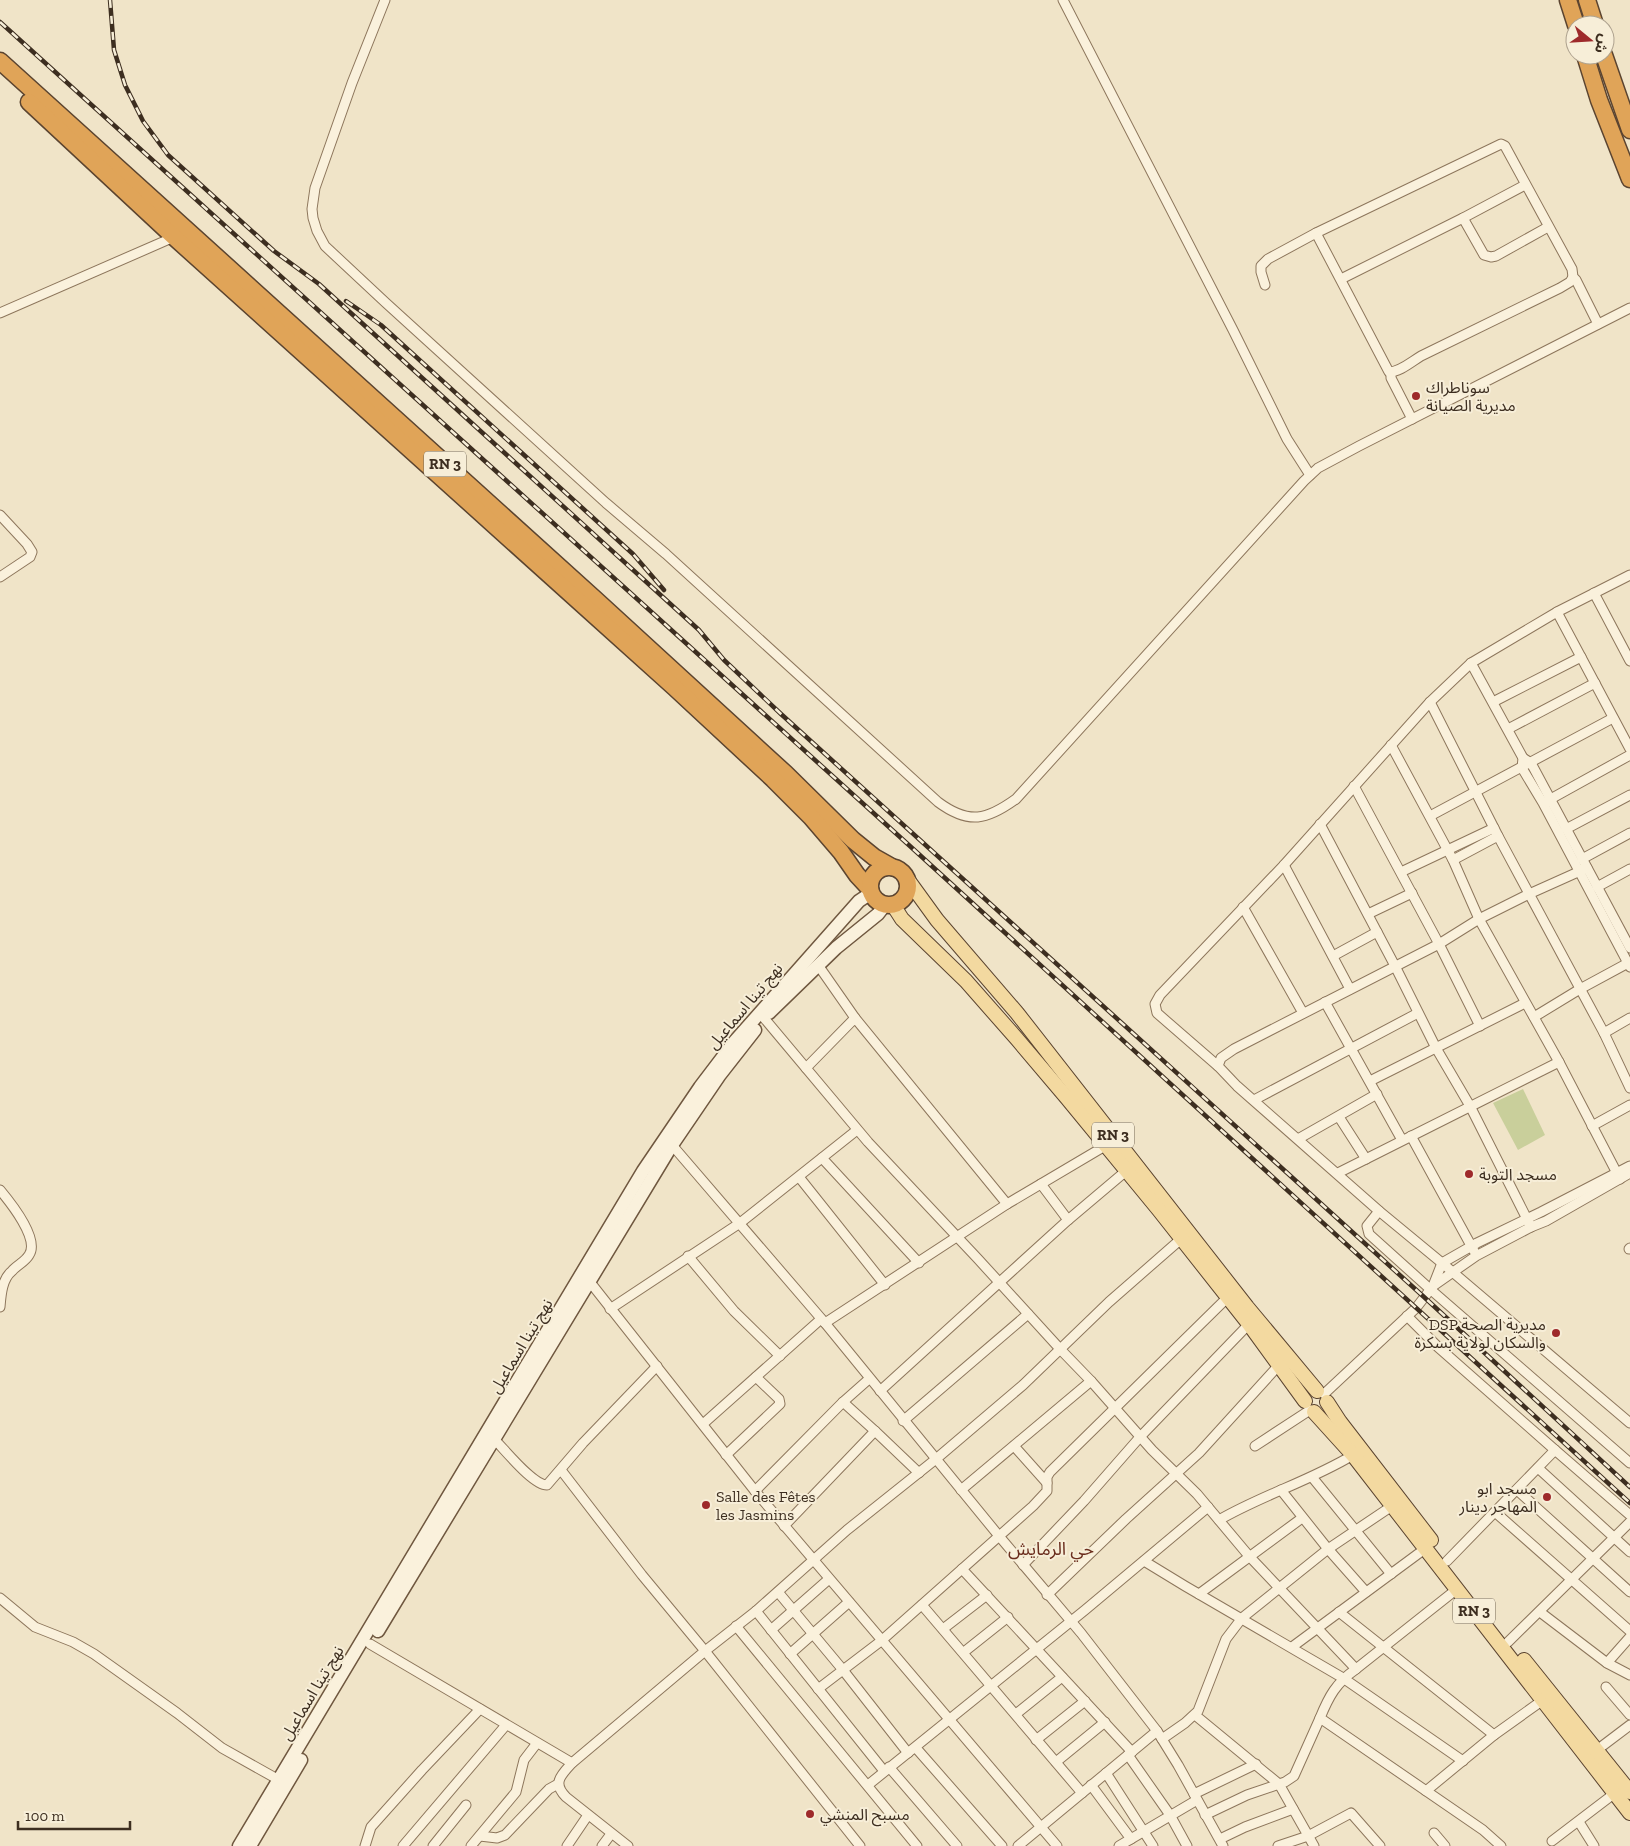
<svg xmlns="http://www.w3.org/2000/svg" width="1630" height="1846" font-family="'Zilla Slab','Noto Sans Arabic',serif">
	<style>
		.grass { fill: #c9cf9b }
		.lines { fill: none; stroke-linecap: round; stroke-linejoin: round }
		.street-casing { stroke: #8d765c; stroke-width: 11 }
		.secondary-casing { stroke: #6f573f; stroke-width: 15 }
		.primary-casing { stroke: #5b4430; stroke-width: 16 }
		.highway-casing { stroke: #5b4430; stroke-width: 19 }
		.street { stroke: #faf1dc; stroke-width: 9 }
		.secondary { stroke: #faf1dc; stroke-width: 12 }
		.primary { stroke: #f3d9a0; stroke-width: 14 }
		.highway { stroke: #e0a458; stroke-width: 16 }
		.rail-casing { stroke: #3d2e20; stroke-width: 4.5 }
		.rail { stroke: #f7eed8; stroke-width: 2.5; stroke-dasharray: 8; stroke-linecap: butt }
		.poi-dot { fill: #9e2a2b; stroke: #f7eed8; stroke-width: 2 }
		.labels { text-anchor: middle; dominant-baseline: central; stroke-width: 4; stroke-linejoin: round; paint-order: stroke }
		.shield { fill: #f7eed8; stroke: #756857; stroke-width: 1 }
		.shield-label { font-size: 15px; font-weight: bold; fill: #3d2e20 }
		.poi-label { font-size: 16px; fill: #3d2e20; stroke: #f7eed8; text-anchor: start }
		.street-label { font-size: 16px; fill: #3d2e20; stroke: #f7eed8 }
		.neighbourhood-label { font-size: 18px; fill: #6b2e1e; stroke: #f7eed8 }
	</style>
	<rect width="100%" height="100%" fill="#f0e4c8"/>
	<!-- grass -->
	<path class="grass" d="M1523,1089L1545,1135L1518,1150L1493,1103Z"/>
	<g class="lines">
		<defs>
			<g id="street">
				<path d="M385,0L352,83L315,188L312,209L313,218L317,231L325,246L386,303L606,503L666,554L938,802C969,825 987,820 1016,799L1304,481L1318,468L1359,446L1630,308"/>
				<path d="M1063,0L1233,330L1287,439L1310,475"/>
				<path d="M1463,218L1484,255L1491,257L1496,256L1548,227"/>
				<path d="M1316,233L1389,372C1400,372 1411,362 1421,356L1560,288L1570,282L1573,277"/>
				<path d="M1341,279L1463,218L1525,185"/>
				<path d="M1265,285L1261,272V266L1268,259L1316,233L1501,144L1505,146L1572,269L1573,277L1576,280L1598,324"/>
				<path d="M0,313L174,237"/>
				<path d="M1391,372V378L1412,419"/>
				<path d="M0,515L27,544L32,552L30,557L0,577"/>
				<path d="M1594,593L1630,661"/>
				<path d="M1557,612L1630,749"/>
				<path d="M1471,663L1523,758L1522,768L1543,803L1630,967"/>
				<path d="M1430,702L1498,836L1604,1033L1630,1088"/>
				<path d="M1493,702L1581,657"/>
				<path d="M1508,729L1595,683"/>
				<path d="M1391,745L1453,860L1479,919L1559,1062L1620,1179"/>
				<path d="M1523,758L1531,763L1630,948"/>
				<path d="M1354,786L1439,944L1480,1026"/>
				<path d="M1547,801L1630,755"/>
				<path d="M1430,816L1613,718"/>
				<path d="M1320,824L1395,966L1436,1048L1470,1106L1531,1227"/>
				<path d="M1566,829L1630,795"/>
				<path d="M1582,859L1630,833"/>
				<path d="M1453,860L1498,836"/>
				<path d="M1284,865L1350,989"/>
				<path d="M1587,868L1529,894L1479,919L1439,944L1234,1049L1221,1058L1218,1066L1237,1086L1379,1211L1442,1263L1630,1423"/>
				<path d="M1401,872L1494,828"/>
				<path d="M1597,887L1630,869"/>
				<path d="M1243,907L1303,1013"/>
				<path d="M1368,914L1412,893"/>
				<path d="M1333,956L1377,932"/>
				<path d="M818,965L855,1018"/>
				<path d="M1325,1002L1402,1140"/>
				<path d="M1534,1017L1580,989L1628,963"/>
				<path d="M764,1018L868,1142L978,1259L1061,1350L1091,1381L1152,1450L1197,1494L1249,1556L1356,1669L1457,1589"/>
				<path d="M1604,1033L1630,1018"/>
				<path d="M1218,1066L1157,1013L1155,1004L1160,995L1284,865L1430,702L1471,663L1557,612L1630,575"/>
				<path d="M806,1068L855,1018L1007,1204"/>
				<path d="M1370,1081L1525,1003"/>
				<path d="M1254,1100L1418,1013"/>
				<path d="M1339,1117L1366,1159"/>
				<path d="M1592,1126L1630,1105"/>
				<path d="M1411,1136L1474,1251"/>
				<path d="M1298,1139L1377,1094"/>
				<path d="M672,1145L825,1323L999,1536L1081,1633L1157,1731"/>
				<path d="M822,1158L919,1263"/>
				<path d="M1338,1173L1559,1062"/>
				<path d="M799,1177L885,1285"/>
				<path d="M1041,1184L1068,1220"/>
				<path d="M0,1190C10,1202 40,1239 29,1255C25,1262 17,1265 12,1271C2,1279 1,1295 0,1307"/>
				<path d="M1379,1211L1367,1226L1369,1234L1430,1289L1630,1463"/>
				<path d="M1629,1249L1630,1248"/>
				<path d="M688,1256L734,1311L780,1356"/>
				<path d="M586,1277L755,1491L1057,1846"/>
				<path d="M1433,1286L1442,1263L1477,1243L1541,1212L1630,1166"/>
				<path d="M610,1309L740,1223L857,1130"/>
				<path d="M1407,1316L1438,1347L1555,1450"/>
				<path d="M825,1323L1007,1204L1105,1146"/>
				<path d="M880,1391L1068,1220L1126,1171"/>
				<path d="M1324,1394L1416,1308L1433,1286L1476,1256L1531,1227L1546,1221L1630,1173"/>
				<path d="M903,1421L1028,1314"/>
				<path d="M703,1424L821,1319"/>
				<path d="M875,1431L919,1473"/>
				<path d="M492,1437C503,1447 532,1485 547,1485L583,1443L657,1366"/>
				<path d="M1014,1446L1047,1483"/>
				<path d="M1255,1446L1310,1410"/>
				<path d="M726,1455L780,1404L779,1399L756,1377"/>
				<path d="M1538,1468L1630,1552"/>
				<path d="M561,1470L642,1575L705,1651L572,1763C561,1775 552,1783 566,1797L628,1846"/>
				<path d="M1312,1477L1391,1574"/>
				<path d="M961,1490L1091,1381"/>
				<path d="M1281,1490L1328,1549L1366,1592"/>
				<path d="M1517,1490L1630,1592"/>
				<path d="M755,1491L843,1402L869,1379"/>
				<path d="M1495,1512L1630,1631"/>
				<path d="M1219,1520C1262,1495 1310,1481 1353,1455"/>
				<path d="M784,1526L875,1431L843,1402"/>
				<path d="M1144,1561L1185,1586L1343,1678L1463,1761"/>
				<path d="M1447,1561L1555,1450L1630,1515"/>
				<path d="M1023,1565L1084,1501L1140,1437L1249,1324"/>
				<path d="M962,1569L1132,1752"/>
				<path d="M778,1592L843,1670L908,1753"/>
				<path d="M1199,1594L1302,1518"/>
				<path d="M1047,1595L1126,1519L1199,1453L1279,1365"/>
				<path d="M0,1598L35,1627L73,1642L94,1654L177,1713L222,1748L279,1780"/>
				<path d="M922,1605L1082,1793"/>
				<path d="M756,1611L884,1771"/>
				<path d="M1339,1612L1494,1735"/>
				<path d="M1540,1612L1607,1663L1630,1675"/>
				<path d="M736,1626L917,1846"/>
				<path d="M943,1629L987,1595"/>
				<path d="M771,1630L829,1579"/>
				<path d="M1508,1642L1630,1522"/>
				<path d="M370,1644L572,1763"/>
				<path d="M1292,1647L1426,1548"/>
				<path d="M964,1652L1008,1617"/>
				<path d="M790,1654L849,1602"/>
				<path d="M1607,1663L1630,1637"/>
				<path d="M1356,1669C1336,1683 1329,1696 1320,1718L1483,1830L1501,1846"/>
				<path d="M1606,1687L1630,1715"/>
				<path d="M818,1689L881,1641L1033,1506L1047,1491V1477L1050,1472L1227,1298"/>
				<path d="M1016,1714L1062,1677"/>
				<path d="M1195,1715L1279,1784L1314,1846"/>
				<path d="M1162,1739L1185,1723L1198,1711L1226,1639L1242,1618L1328,1549L1392,1506"/>
				<path d="M1036,1740L1085,1701"/>
				<path d="M916,1748L1002,1846"/>
				<path d="M1597,1750L1630,1725"/>
				<path d="M1128,1755L1170,1815L1187,1846"/>
				<path d="M1056,1762L1105,1722"/>
				<path d="M889,1767L957,1846"/>
				<path d="M1106,1773L1153,1846"/>
				<path d="M868,1785L1085,1610L1208,1507"/>
				<path d="M1091,1785L1131,1839"/>
				<path d="M1426,1791L1494,1735L1543,1700"/>
				<path d="M1194,1794L1256,1764"/>
				<path d="M1205,1815L1247,1795L1285,1782L1294,1776L1320,1718"/>
				<path d="M1579,1822L1594,1846"/>
				<path d="M1434,1833L1445,1846"/>
				<path d="M480,1836L497,1838L505,1835L549,1789L558,1784"/>
				<path d="M1220,1839L1245,1827L1293,1809"/>
				<path d="M1552,1841L1615,1793"/>
				<path d="M365,1846L371,1827L422,1770L480,1709"/>
				<path d="M403,1846L506,1725"/>
				<path d="M433,1846L466,1805"/>
				<path d="M471,1846L516,1792L524,1760L537,1743"/>
				<path d="M567,1846L588,1815"/>
				<path d="M602,1846L611,1834"/>
				<path d="M860,1846L705,1651L756,1611L847,1530L936,1459L1023,1385L1109,1302L1181,1239"/>
				<path d="M1018,1846L1157,1731L1178,1765L1223,1846"/>
				<path d="M1119,1846L1197,1800"/>
				<path d="M1278,1846L1308,1836L1351,1813L1380,1846"/>
			</g>
			<g id="secondary">
				<path d="M769,1013L836,948L878,914L885,905"/>
				<path d="M378,1631L672,1145L719,1076L755,1030"/>
				<path d="M239,1846L643,1171L700,1087L735,1041L859,901L871,893"/>
				<path d="M250,1846L301,1760"/>
			</g>
			<g id="primary">
				<path d="M908,880L937,920L1017,1013L1247,1307L1317,1391"/>
				<path d="M893,905L902,919L966,981L1017,1039L1067,1098L1159,1210L1249,1324L1305,1401"/>
				<path d="M1327,1402L1340,1422L1431,1540"/>
				<path d="M1314,1412L1353,1455L1630,1813"/>
				<path d="M1524,1660L1630,1792"/>
			</g>
			<g id="highway">
				<path d="M1568,0L1576,25"/>
				<path d="M1587,0L1595,25"/>
				<path d="M1585,55L1599,100L1630,179"/>
				<path d="M1604,55L1630,130"/>
				<path d="M0,61L596,600L786,774L853,840L874,857L890,866"/>
				<path d="M29,102L174,237L674,687L773,779L811,817L841,852L857,875L870,889"/>
				<circle cx="889" cy="886" r="19"/>
			</g>
		</defs>
		<!-- street casing -->
		<use href="#street" class="street-casing"/>
		<!-- secondary casing -->
		<use href="#secondary" class="secondary-casing"/>
		<!-- primary casing -->
		<use href="#primary" class="primary-casing"/>
		<!-- highway casing -->
		<use href="#highway" class="highway-casing"/>
		<!-- street -->
		<use href="#street" class="street"/>
		<!-- secondary -->
		<use href="#secondary" class="secondary"/>
		<!-- primary -->
		<use href="#primary" class="primary"/>
		<!-- highway -->
		<use href="#highway" class="highway"/>
		<defs>
			<g id="rail">
				<path d="M110,0L114,50L125,85L143,121L168,155L274,251L319,284L699,630L724,660L781,714L1424,1297L1630,1487"/>
				<path d="M0,22L911,847L1630,1503"/>
				<path d="M346,301L381,325L633,554L664,590"/>
			</g>
		</defs>
		<!-- rail casing -->
		<use href="#rail" class="rail-casing"/>
		<!-- rail -->
		<use href="#rail" class="rail"/>
	</g>
	<!-- markers -->
	<g class="poi-dot">
		<circle cx="1416" cy="396" r="5"/>
		<circle cx="1469" cy="1174" r="5"/>
		<circle cx="1556" cy="1333" r="5"/>
		<circle cx="1547" cy="1497" r="5"/>
		<circle cx="706" cy="1505" r="5"/>
		<circle cx="810" cy="1814" r="5"/>
	</g>
	<g class="labels">
		<!-- shield labels -->
		<g class="shield">
			<rect x="424" y="451.5" width="42" height="25" rx="4"/>
			<rect x="1092" y="1122.5" width="42" height="25" rx="4"/>
			<rect x="1453" y="1598.5" width="42" height="25" rx="4"/>
		</g>
		<g class="shield-label">
			<text x="445" y="464">RN 3</text>
			<text x="1113" y="1135">RN 3</text>
			<text x="1474" y="1611">RN 3</text>
		</g>
		<!-- poi labels -->
		<g class="poi-label">
			<text x="1426" y="387">سوناطراك<tspan x="1426" dy="18">مديرية الصيانة</tspan></text>
			<text x="1479" y="1174">مسجد التوبة</text>
			<text x="1546" y="1324" text-anchor="end">DSP مديرية الصحة<tspan x="1546" dy="18">والسكان لولاية بسكرة</tspan></text>
			<text x="1537" y="1488" text-anchor="end">مسجد ابو<tspan x="1537" dy="18">المهاجر دينار</tspan></text>
			<text x="716" y="1496">Salle des Fêtes<tspan x="716" dy="18">les Jasmins</tspan></text>
			<text x="820" y="1814">مسبح المنشي</text>
		</g>
		<!-- street labels -->
		<g class="street-label">
			<text transform="translate(745 1006) rotate(-50)">نهج تينا اسماعيل</text>
			<text transform="translate(521 1346) rotate(-59)">نهج تينا اسماعيل</text>
			<text transform="translate(312 1693) rotate(-59)">نهج تينا اسماعيل</text>
		</g>
		<!-- neighbourhood labels -->
		<g class="neighbourhood-label">
			<text x="1051" y="1549">حي الرمايش</text>
		</g>
	</g>
	<!-- north arrow -->
	<g transform="translate(1590 40) rotate(108)"><circle r="24" fill="#f7eed8" stroke="#ada18e"/>
	<path d="M0-4L9 19L0 12L-9 19Z" fill="#9e2a2b"/>
	<text y="-8" font-size="14" font-weight="bold" text-anchor="middle" fill="#3d2e20">ش</text>
	</g>
	<!-- scale -->
	<path d="M18 1821v8h112v-8" fill="none" stroke="#3d2e20" stroke-width="2.5"/>
	<text x="25" y="1821" font-size="15" fill="#3d2e20" stroke="#f7eed8" stroke-width="4" paint-order="stroke">100 m</text>
</svg>
